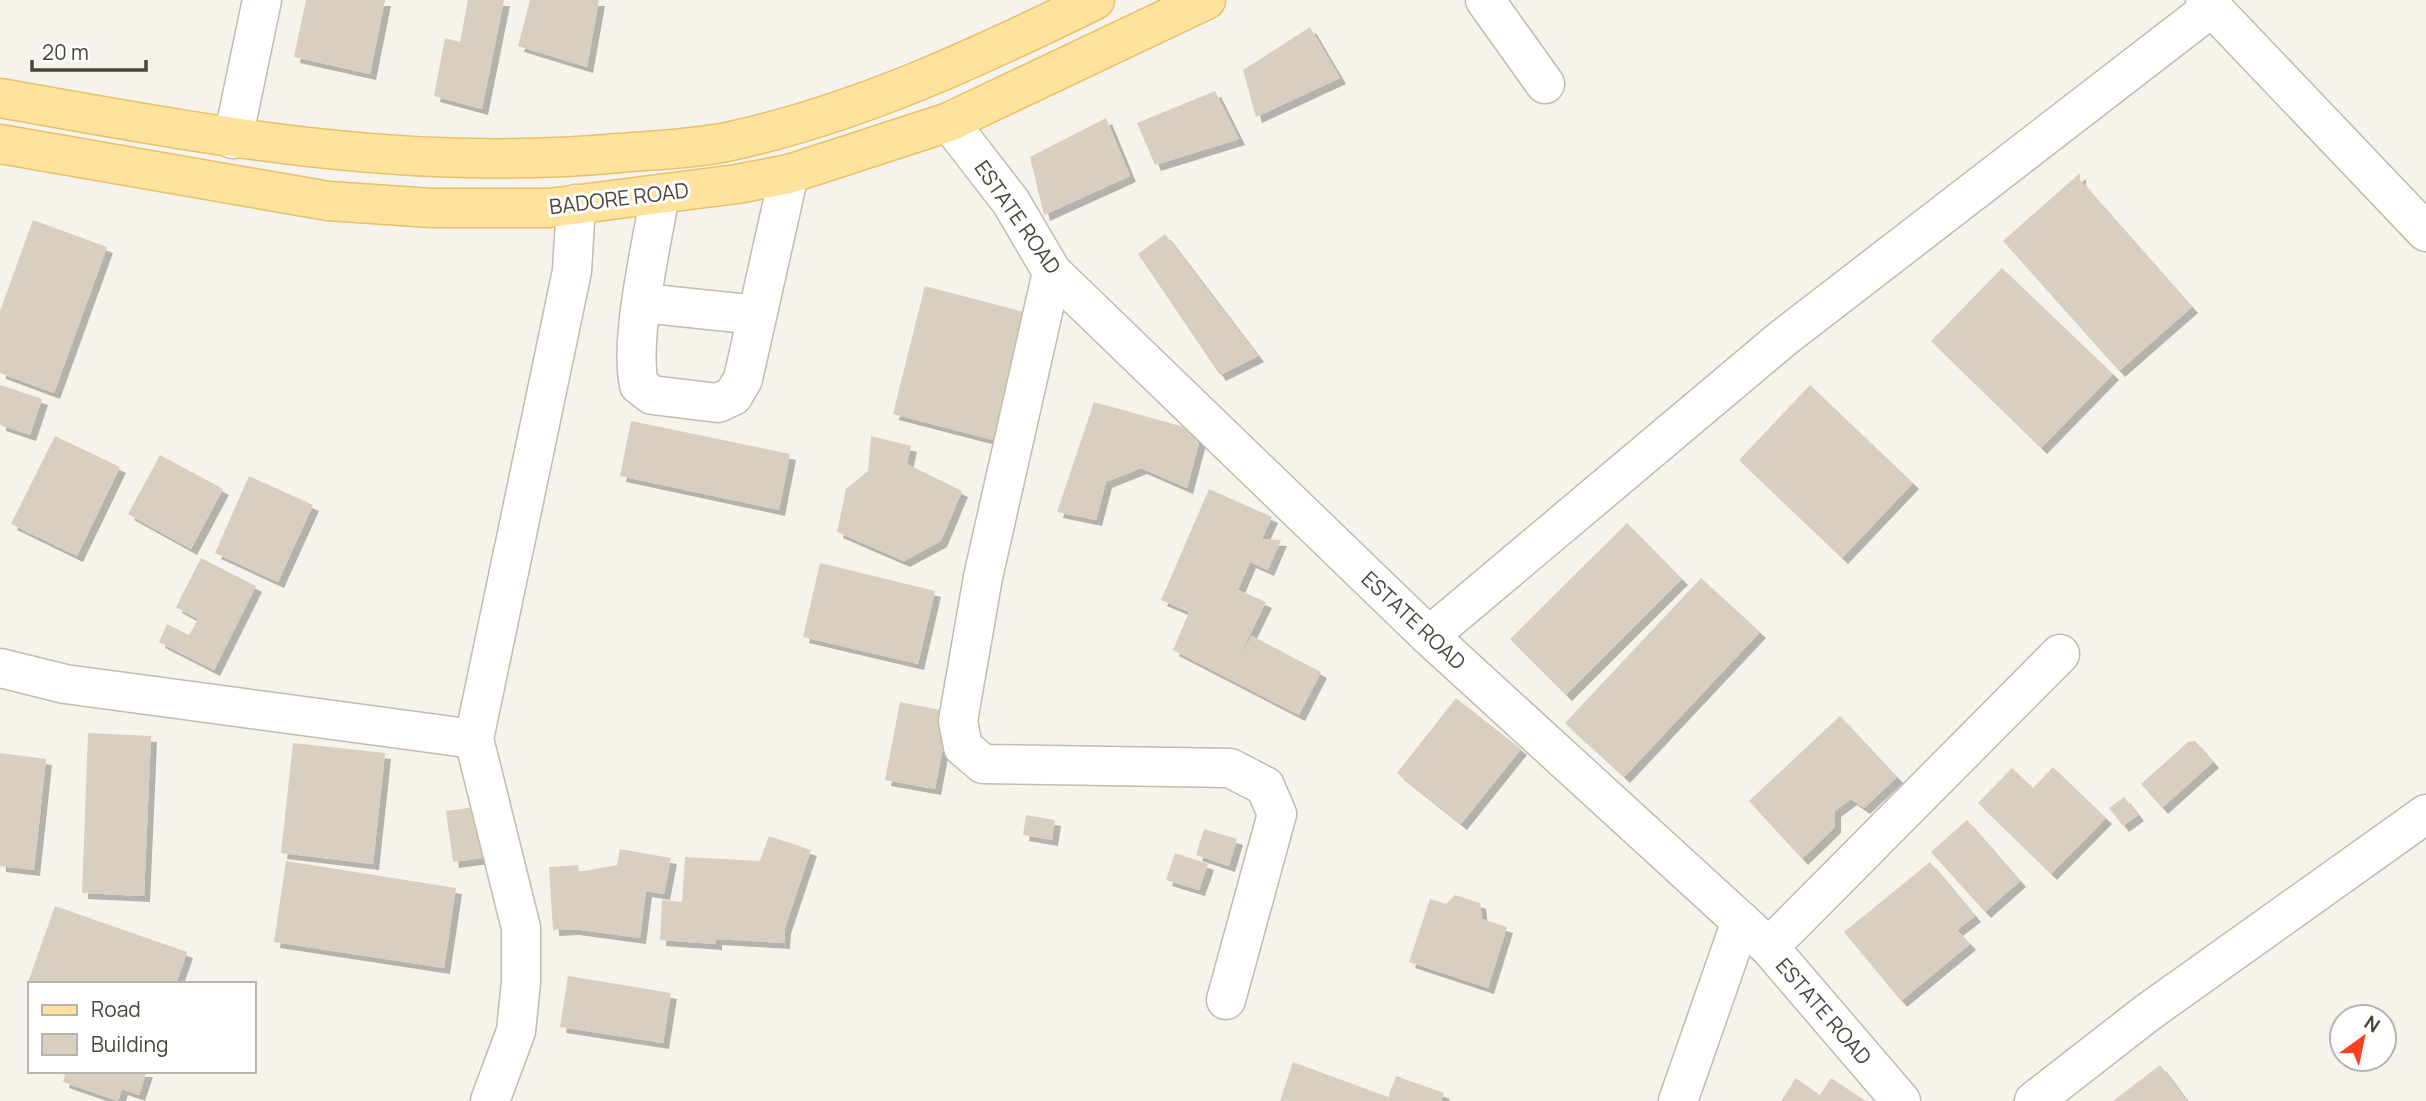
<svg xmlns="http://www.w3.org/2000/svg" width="2426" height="1101" font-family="Manrope,sans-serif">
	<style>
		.building { fill: #d8cfc1; filter: url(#shadow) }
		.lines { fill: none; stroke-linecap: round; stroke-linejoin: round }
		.minor-casing { stroke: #c2bbae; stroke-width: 41 }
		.major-casing { stroke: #e6c16a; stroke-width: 41 }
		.minor { stroke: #fff; stroke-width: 38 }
		.major { stroke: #ffe39c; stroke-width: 38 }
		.labels { text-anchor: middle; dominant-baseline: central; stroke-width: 6; stroke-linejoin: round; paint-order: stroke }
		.street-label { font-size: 21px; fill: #4b4439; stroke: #fff }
	</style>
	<defs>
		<filter id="shadow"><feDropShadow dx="6" dy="6" stdDeviation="0" flood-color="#0004"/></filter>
	</defs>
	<rect width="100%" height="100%" fill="#f6f3ec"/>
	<!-- building -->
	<g class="building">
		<path d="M306,0H385L370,74L294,57Z"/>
		<path d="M468,0H504L482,109L434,96L445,38L460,42Z"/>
		<path d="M530,0H599L587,67L518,46Z"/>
		<path d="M1310,27L1340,78L1256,117L1243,70Z"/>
		<path d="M1215,91L1239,139L1155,165L1137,123Z"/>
		<path d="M1106,118L1130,176L1044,215L1030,157Z"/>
		<path d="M2080,173V180L2192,307L2119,371L2003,241Z"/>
		<path d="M33,220L107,247L54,393L0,373V311Z"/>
		<path d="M1165,234L1258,356L1220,375L1138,254Z"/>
		<path d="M2002,268L2113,374L2041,448L1931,341Z"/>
		<path d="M925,286L1031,314L997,441L893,414Z"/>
		<path d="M0,385L42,399L30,435L0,425Z"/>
		<path d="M1810,385L1913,483L1842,558L1739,460Z"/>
		<path d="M1094,402L1202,432L1187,488L1141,468L1106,482L1096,520L1057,512Z"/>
		<path d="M631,421L790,454L779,510L620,476Z"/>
		<path d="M55,436L120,467L77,556L11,524Z"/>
		<path d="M871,436L911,446L907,464L962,491L941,541L904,561L837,532L846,489L868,471Z"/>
		<path d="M160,455L223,489L191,549L128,514Z"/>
		<path d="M249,476L313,505L278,582L215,553Z"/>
		<path d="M1209,489L1272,517L1262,539L1281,540L1268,570L1250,562L1238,590L1266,602L1237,661L1252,636L1321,672L1299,715L1173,650L1189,612L1161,600Z"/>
		<path d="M1627,523L1682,579L1566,695L1510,639Z"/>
		<path d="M201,558L256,586L214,670L159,642L167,624L189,635L198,619L176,607Z"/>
		<path d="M820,563L935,591L918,664L803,637Z"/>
		<path d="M1701,578L1760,632L1624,777L1565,723Z"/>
		<path d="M1456,698L1521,749L1461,824L1397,773Z"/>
		<path d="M900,702L950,712L935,789L885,780Z"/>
		<path d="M1840,716L1897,777L1864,808L1851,799L1835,811V827L1802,859L1749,801Z"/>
		<path d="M88,733L151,736L144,896L82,893Z"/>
		<path d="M2195,741L2213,762L2162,808L2141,784L2188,742Z"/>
		<path d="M293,743L385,753L373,864L281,853Z"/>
		<path d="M0,753L46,759L34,870L0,866Z"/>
		<path d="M2053,767L2106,818L2051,874L1978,803L2012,768L2033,788Z"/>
		<path d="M2124,797L2138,815L2123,826L2109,808Z"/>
		<path d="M489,805L497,856L453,862L446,811Z"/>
		<path d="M1026,815L1055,820L1052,840L1023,835Z"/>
		<path d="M1967,820L2020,881L1985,912L1931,852Z"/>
		<path d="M1204,829L1237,839L1229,866L1196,855Z"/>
		<path d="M769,836L811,850L785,928L784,943L716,939V944L660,940L662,900L682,902L685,857L760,861Z"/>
		<path d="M620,849L671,858L664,894L646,891L640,938L573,929L553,930L549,867L578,865L579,872L617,865Z"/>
		<path d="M1175,853L1208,864L1199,890L1166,880Z"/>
		<path d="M286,861L456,888L444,968L274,942Z"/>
		<path d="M1930,862L1975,916L1957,930L1970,944L1901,1001L1844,932Z"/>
		<path d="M1455,895L1480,903L1482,919L1507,927L1488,988L1409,962L1430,899L1446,904Z"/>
		<path d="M55,906L187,952L176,984L27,985Z"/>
		<path d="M568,976L671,993L663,1043L560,1027Z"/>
		<path d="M1293,1062L1388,1097L1396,1076L1444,1093L1441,1101H1280Z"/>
		<path d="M2160,1065L2187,1101H2113Z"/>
		<path d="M66,1071H147L139,1095L122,1089L118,1101L63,1082Z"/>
		<path d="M1796,1078L1820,1095L1831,1078L1866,1101H1781Z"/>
	</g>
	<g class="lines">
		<defs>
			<g id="minor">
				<path d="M1485,0L1545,84"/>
				<path d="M2205,0L2426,232"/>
				<path d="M949,122L1011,202L1052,272L1429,636L1769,947L1901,1101"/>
				<path d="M233,139L262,0"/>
				<path d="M660,194C652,244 629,338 639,385L652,395L718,403L733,396L743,379L789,174"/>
				<path d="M1052,272L983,577L958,721L963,747L983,764L1230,768L1265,786L1277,814L1226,1000"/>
				<path d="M643,303L757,315"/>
				<path d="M1429,636L1782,339L2211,8"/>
				<path d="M0,668L65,684L474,739"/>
				<path d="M1769,947L2060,654"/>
				<path d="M490,1101L516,1031L521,982V928L474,739L572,271L576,204"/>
				<path d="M1678,1101L1741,921"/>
				<path d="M2034,1101L2147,1013L2426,814"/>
			</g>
			<g id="major">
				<path d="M0,98C210,135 404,173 619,153C656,150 695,149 731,141C859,113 979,57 1095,0"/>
				<path d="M0,144L328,201L432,208H549L737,184L789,174L949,122L1206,0"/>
			</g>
		</defs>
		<!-- minor casing -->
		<use href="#minor" class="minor-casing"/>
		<!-- major casing -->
		<use href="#major" class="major-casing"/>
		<!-- minor -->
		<use href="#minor" class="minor"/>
		<!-- major -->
		<use href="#major" class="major"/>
	</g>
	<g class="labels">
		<!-- street labels -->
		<g class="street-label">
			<text transform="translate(619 198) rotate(-7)">BADORE ROAD</text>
			<text transform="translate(1018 217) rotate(55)">ESTATE ROAD</text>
			<text transform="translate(1414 620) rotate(43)">ESTATE ROAD</text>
			<text transform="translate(1824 1011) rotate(49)">ESTATE ROAD</text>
		</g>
	</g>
	<!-- legend -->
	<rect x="28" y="982" width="228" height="91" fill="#ffffff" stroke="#b7b4b0" stroke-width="2"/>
	<rect x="42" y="1005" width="35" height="10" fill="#ffe39c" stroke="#b7b4b0" stroke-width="2"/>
	<text x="91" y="1017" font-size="21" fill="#4b4439">Road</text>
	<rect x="42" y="1034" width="35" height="21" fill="#d8cfc1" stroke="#b7b4b0" stroke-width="2"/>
	<text x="91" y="1052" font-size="21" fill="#4b4439">Building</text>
	<!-- north arrow -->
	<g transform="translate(2363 1038) rotate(33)"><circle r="33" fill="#ffffff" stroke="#b7b4b0" stroke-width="2"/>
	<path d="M0-5L12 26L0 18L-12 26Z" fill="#fc3f1d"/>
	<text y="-10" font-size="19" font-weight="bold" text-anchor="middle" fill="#4b4439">N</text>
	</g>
	<!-- scale -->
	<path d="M32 60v10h114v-10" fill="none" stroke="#4b4439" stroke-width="3.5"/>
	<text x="42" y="60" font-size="21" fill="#4b4439" stroke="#ffffff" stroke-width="5" paint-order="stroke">20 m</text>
</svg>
